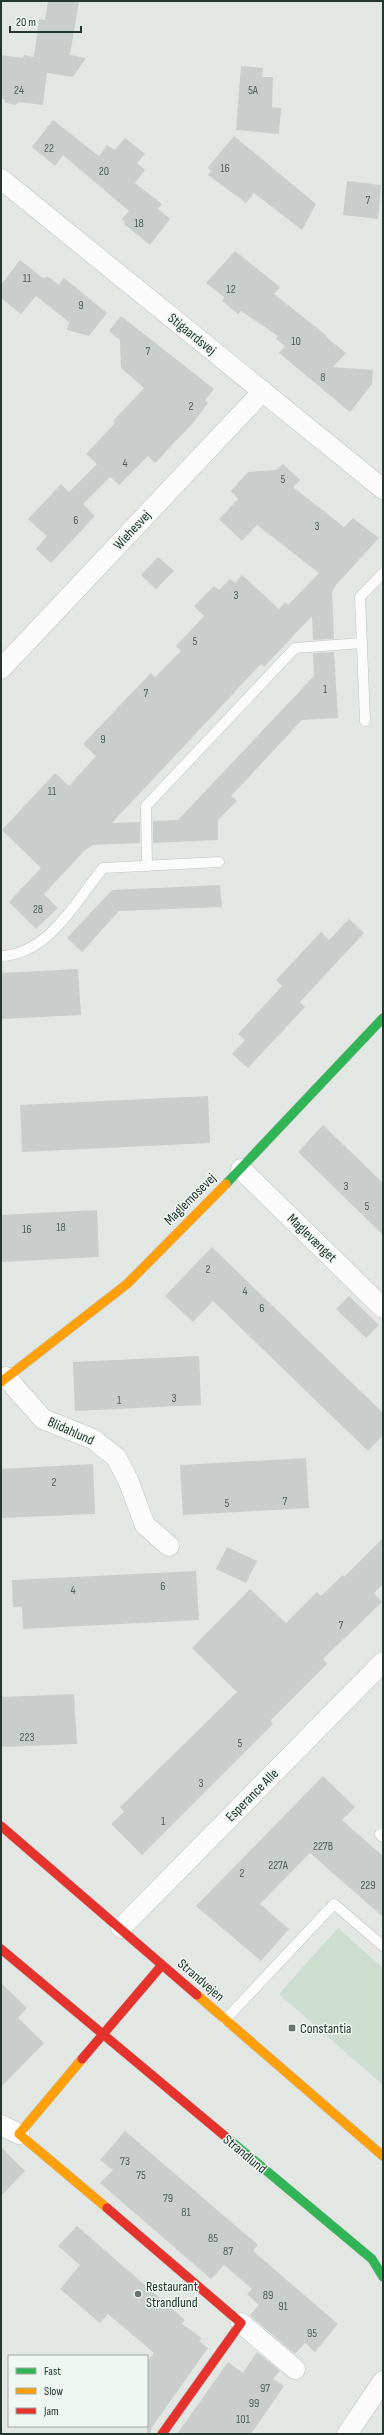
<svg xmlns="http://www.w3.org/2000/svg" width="384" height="2435" font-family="'Sofia Sans Condensed',sans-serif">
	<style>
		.green { fill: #cdded1 }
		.building { fill: #c9cecc }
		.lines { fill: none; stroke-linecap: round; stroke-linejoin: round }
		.lane-casing { stroke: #bfc4c1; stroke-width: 11 }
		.street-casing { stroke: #bfc4c1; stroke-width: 21 }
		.fast-casing { stroke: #bfc4c1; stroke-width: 10 }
		.slow-casing { stroke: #bfc4c1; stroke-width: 10 }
		.jam-casing { stroke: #bfc4c1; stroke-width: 10 }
		.lane { stroke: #fbfbfb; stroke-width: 10 }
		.street { stroke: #fbfbfb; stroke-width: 20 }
		.fast { stroke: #30b455; stroke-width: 9 }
		.slow { stroke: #ff9f0a; stroke-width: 9 }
		.jam { stroke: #e5322d; stroke-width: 9 }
		.poi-dot { fill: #66756f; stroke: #f0f6f2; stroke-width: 1.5 }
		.labels { text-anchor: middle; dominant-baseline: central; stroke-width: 3; stroke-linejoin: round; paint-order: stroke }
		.number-label { font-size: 12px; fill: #4d5e58 }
		.street-label { font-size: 14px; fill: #233730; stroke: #f0f6f2 }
		.poi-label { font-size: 14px; fill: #233730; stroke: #f0f6f2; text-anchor: start }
	</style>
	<rect width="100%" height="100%" fill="#e2e7e4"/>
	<!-- green -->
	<path class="green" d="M338,1928L383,1968V2085L279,1994Z"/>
	<!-- building -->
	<g class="building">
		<path d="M48,1H79L70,55L86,58L73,77L47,73L43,105L19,102L15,105L6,103L1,96V55L23,58L24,55L34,57L39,19L45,20Z"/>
		<path d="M241,66L263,68L262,77H273L272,107L281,108L279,134L236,130Z"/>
		<path d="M53,120L99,156L107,145L115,150L125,138L145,154L137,163L145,170L135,183L162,204L158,209L170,219L150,245L124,224L125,222L122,219L129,211L63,155L55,166L32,147Z"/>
		<path d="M234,136L316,204L302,230L254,193L246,203L208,175L211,171L208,168L209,166Z"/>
		<path d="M347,181L381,185L378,219L343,215Z"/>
		<path d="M235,251L280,287L274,294L327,336L326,337L346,353L333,367L373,370L372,384L350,412L279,353L285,346L276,339L278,336L241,311L238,314L222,301L224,297L206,283Z"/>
		<path d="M20,260L44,279L47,276L59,285L64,278L107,313L89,336L67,330L69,322L36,296L21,314L1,298V285Z"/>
		<path d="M121,316L214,389L205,400L208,403L192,424L155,463L148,456L119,485L110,477L83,504L95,516L51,563L36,549L47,536L28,519L61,484L69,492L97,464L86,454L115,423L113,421L144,388L121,368L120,340L109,331Z"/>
		<path d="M283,464L300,480L293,487L344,527L353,518L379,538L336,585L332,592L334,639L313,640L312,616L264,667L261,664L112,823L140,822V843L93,845L85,850L44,894L58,908L36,929L9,902L41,868L2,830L55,773L69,786L96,756L83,744L143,681L151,673L155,677L181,651L176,646L204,616L194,606L214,586L219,590L230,579L235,583L242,575L279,609L285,602L288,605L319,573L257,525L242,541L219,519L238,499L231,491L248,472L276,470Z"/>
		<path d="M158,557L174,571L156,589L141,575Z"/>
		<path d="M334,652L338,718L302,720L231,796L237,801L218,820V840L153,843V821L178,820L314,676L313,653Z"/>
		<path d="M220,885L222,907L119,911L82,952L67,938L112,890Z"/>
		<path d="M349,919L364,933L300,1002L305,1007L248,1068L232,1054L245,1040L238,1034L282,986L276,980L321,932L329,940Z"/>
		<path d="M78,969L81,1015L1,1019V973Z"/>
		<path d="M208,1096L210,1143L22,1152L20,1105Z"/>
		<path d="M323,1125L383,1183V1235L298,1152Z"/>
		<path d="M97,1210L99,1257L1,1262V1215Z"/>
		<path d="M212,1247L383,1413V1435L368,1451L213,1301L193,1322L165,1296Z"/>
		<path d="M349,1296L379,1325L366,1338L336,1309Z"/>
		<path d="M199,1356L201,1405L75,1411L73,1362Z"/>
		<path d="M306,1458L309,1508L183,1515L180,1465Z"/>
		<path d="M93,1464L95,1514L1,1518V1469Z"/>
		<path d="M383,1538V1584L374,1593L382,1602L323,1659L327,1664L270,1721L273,1724L142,1855L111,1824L124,1812L120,1807L237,1692L192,1648L250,1589L286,1623L317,1592L321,1596L343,1575L344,1577Z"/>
		<path d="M227,1547L257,1561L246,1583L216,1569Z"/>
		<path d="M196,1571L199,1620L23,1629L22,1607H13L12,1580Z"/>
		<path d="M74,1694L77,1744L1,1747V1697Z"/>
		<path d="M323,1776L355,1807L342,1820L383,1856V1917L310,1853L260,1904L289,1929L261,1961L196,1906Z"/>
		<path d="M1,1983L27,2008L18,2018L44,2043L1,2087Z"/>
		<path d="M125,2131L258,2245L253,2251L338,2324L315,2352L305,2343L295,2354L252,2317L250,2315L259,2305L247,2294L252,2289L224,2265L211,2279L100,2183L113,2170L100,2160Z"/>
		<path d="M1,2147L25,2171L1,2196Z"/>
		<path d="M77,2226L185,2320L182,2324L202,2338L199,2341L208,2348L152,2427L150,2434H147V2362L154,2353L108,2314L100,2323L60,2289L80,2265L58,2246Z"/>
		<path d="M257,2352L280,2371L273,2379L284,2386L251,2434H177L228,2362L243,2373Z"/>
	</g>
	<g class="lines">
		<defs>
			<g id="lane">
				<path d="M365,721L360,597L383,573"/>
				<path d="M147,866L146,806L295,648L362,643"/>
				<path d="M1,956C49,954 76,901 103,868L219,862"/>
				<path d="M380,1834L383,1837"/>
				<path d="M225,2020L334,1904L383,1946"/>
			</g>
			<g id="street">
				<path d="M1,179L383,489"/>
				<path d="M1,669L263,391"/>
				<path d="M241,1169L383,1308"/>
				<path d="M6,1377L43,1419L93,1439L116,1457L128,1480L145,1525L169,1546"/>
				<path d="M121,1928L383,1662"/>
				<path d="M1,2125L19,2134"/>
				<path d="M241,2323L295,2369"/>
				<path d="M347,2434L383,2381"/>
			</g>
			<g id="fast">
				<path d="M226,1184L383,1018"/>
				<path d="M226,2137L372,2259L383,2277"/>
			</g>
			<g id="slow">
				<path d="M1,1382L127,1284L226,1184"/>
				<path d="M197,1995L383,2156"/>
				<path d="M82,2059L19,2134L107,2208"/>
			</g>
			<g id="jam">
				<path d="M1,1826L197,1995"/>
				<path d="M1,1949L226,2137"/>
				<path d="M82,2059L162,1965"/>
				<path d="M107,2208L241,2323L162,2434"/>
			</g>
		</defs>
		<!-- lane casing -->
		<use href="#lane" class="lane-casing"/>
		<!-- street casing -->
		<use href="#street" class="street-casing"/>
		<!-- fast casing -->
		<use href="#fast" class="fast-casing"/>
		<!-- slow casing -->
		<use href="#slow" class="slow-casing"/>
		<!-- jam casing -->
		<use href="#jam" class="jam-casing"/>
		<!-- lane -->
		<use href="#lane" class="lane"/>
		<!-- street -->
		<use href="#street" class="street"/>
		<!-- fast -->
		<use href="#fast" class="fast"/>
		<!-- slow -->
		<use href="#slow" class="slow"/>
		<!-- jam -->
		<use href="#jam" class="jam"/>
	</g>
	<!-- markers -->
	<g class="poi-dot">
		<rect x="288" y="2024" width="8" height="8" rx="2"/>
		<circle cx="138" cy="2294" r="4"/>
	</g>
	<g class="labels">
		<!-- number labels -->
		<g class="number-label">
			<text x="19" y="90">24</text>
			<text x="253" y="90">5A</text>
			<text x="49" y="148">22</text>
			<text x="225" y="168">16</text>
			<text x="104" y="171">20</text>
			<text x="368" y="200">7</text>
			<text x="139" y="223">18</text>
			<text x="27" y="278">11</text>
			<text x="231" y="289">12</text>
			<text x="81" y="305">9</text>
			<text x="296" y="341">10</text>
			<text x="148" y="351">7</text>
			<text x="323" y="377">8</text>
			<text x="191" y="406">2</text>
			<text x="125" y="463">4</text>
			<text x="283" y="479">5</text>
			<text x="76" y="520">6</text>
			<text x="317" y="526">3</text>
			<text x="236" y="595">3</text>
			<text x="195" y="641">5</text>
			<text x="325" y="689">1</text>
			<text x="146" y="693">7</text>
			<text x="103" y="739">9</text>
			<text x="52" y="791">11</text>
			<text x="38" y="909">28</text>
			<text x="346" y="1186">3</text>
			<text x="367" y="1206">5</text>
			<text x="61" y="1227">18</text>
			<text x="27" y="1229">16</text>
			<text x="208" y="1269">2</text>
			<text x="245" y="1291">4</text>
			<text x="262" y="1308">6</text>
			<text x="174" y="1398">3</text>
			<text x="119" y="1400">1</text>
			<text x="54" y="1482">2</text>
			<text x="285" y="1501">7</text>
			<text x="227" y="1503">5</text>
			<text x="163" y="1586">6</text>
			<text x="73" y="1590">4</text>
			<text x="341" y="1625">7</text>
			<text x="27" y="1737">223</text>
			<text x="240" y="1743">5</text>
			<text x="201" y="1783">3</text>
			<text x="163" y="1821">1</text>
			<text x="323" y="1846">227B</text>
			<text x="278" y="1865">227A</text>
			<text x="242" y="1873">2</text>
			<text x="368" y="1885">229</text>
			<text x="125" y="2161">73</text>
			<text x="141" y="2175">75</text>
			<text x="168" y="2198">79</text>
			<text x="186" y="2212">81</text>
			<text x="213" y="2238">85</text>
			<text x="228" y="2251">87</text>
			<text x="268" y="2295">89</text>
			<text x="283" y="2306">91</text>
			<text x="312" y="2333">95</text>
			<text x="265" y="2388">97</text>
			<text x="254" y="2403">99</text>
			<text x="243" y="2419">101</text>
		</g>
		<!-- street labels -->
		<g class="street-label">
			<text transform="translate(192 334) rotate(39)">Stigaardsvej</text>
			<text transform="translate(132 530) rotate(-47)">Wiehesvej</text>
			<text transform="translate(190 1199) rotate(-45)">Maglemosevej</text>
			<text transform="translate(312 1238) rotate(44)">Maglevænget</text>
			<text transform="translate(71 1431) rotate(24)">Blidahlund</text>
			<text transform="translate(252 1795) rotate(-45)">Esperance Alle</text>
			<text transform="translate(201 1980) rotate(41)">Strandvejen</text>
			<text transform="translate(245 2154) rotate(40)">Strandlund</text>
		</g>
		<!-- poi labels -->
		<g class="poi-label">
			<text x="300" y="2028">Constantia</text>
			<text x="146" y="2286">Restaurant<tspan x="146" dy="16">Strandlund</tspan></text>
		</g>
	</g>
	<!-- border -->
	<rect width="384" height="2435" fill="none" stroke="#233730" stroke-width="4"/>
	<!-- legend -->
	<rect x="8" y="2355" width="140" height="72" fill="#f0f6f2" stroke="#9eaaa4"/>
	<rect x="16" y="2368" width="20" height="6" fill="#30b455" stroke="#9eaaa4"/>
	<text x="44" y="2375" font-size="12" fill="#233730">Fast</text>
	<rect x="16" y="2388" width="20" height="6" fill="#ff9f0a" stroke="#9eaaa4"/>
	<text x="44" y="2395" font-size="12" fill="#233730">Slow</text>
	<rect x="16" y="2408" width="20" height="6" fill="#e5322d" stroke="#9eaaa4"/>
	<text x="44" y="2415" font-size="12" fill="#233730">Jam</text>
	<!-- scale -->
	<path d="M10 26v6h71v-6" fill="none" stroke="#233730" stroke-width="2"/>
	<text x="16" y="26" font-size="12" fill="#233730" stroke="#f0f6f2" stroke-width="3" paint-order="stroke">20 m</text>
</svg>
